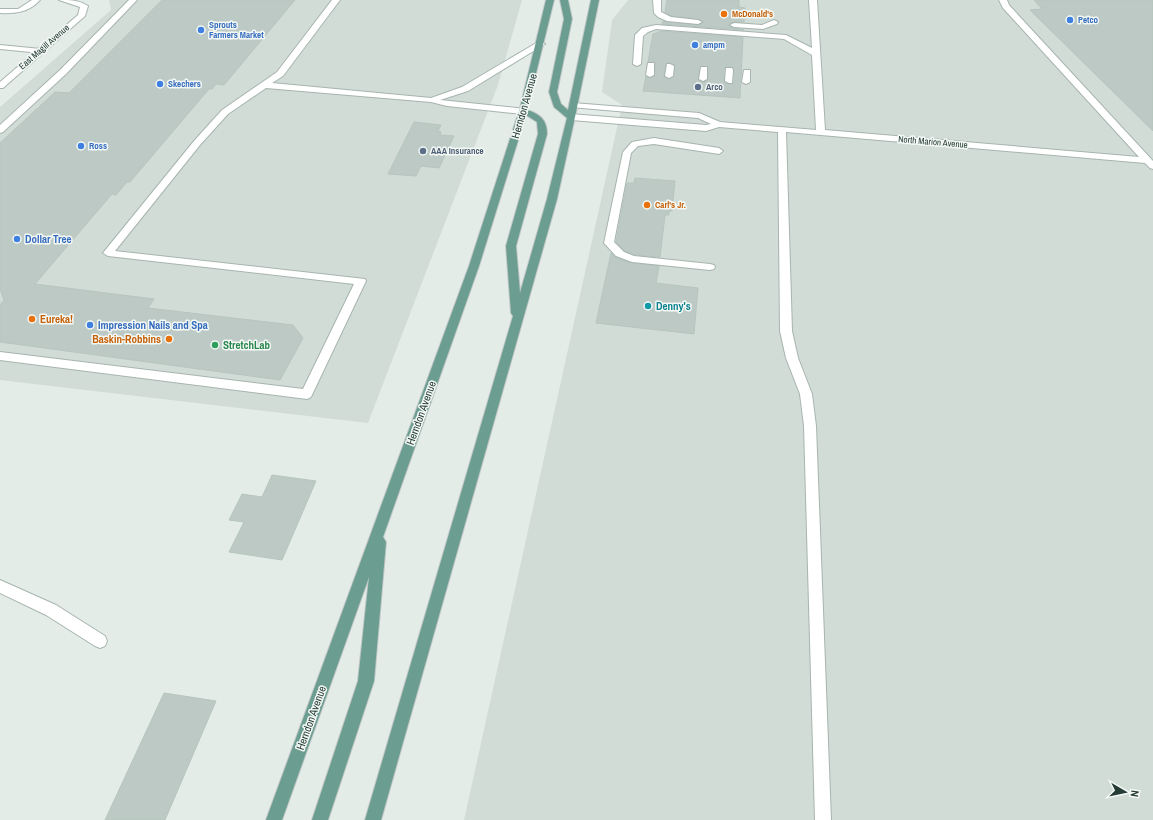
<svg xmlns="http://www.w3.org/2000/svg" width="1153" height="820" font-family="'Archivo Narrow',sans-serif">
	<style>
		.built { fill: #d2dcd7 }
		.building { fill: #bcc9c4; stroke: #b7c5bf; fill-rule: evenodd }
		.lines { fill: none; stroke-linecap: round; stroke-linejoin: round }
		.service-casing { stroke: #a7b4af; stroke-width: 2 }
		.minor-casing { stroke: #a7b4af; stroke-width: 2 }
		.primary-casing { stroke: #c2c8c7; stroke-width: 2 }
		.service { fill: #fff; fill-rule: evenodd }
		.minor { fill: #fff; fill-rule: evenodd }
		.primary { fill: #6c9d91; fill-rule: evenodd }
		.food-dot { fill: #e8710a; stroke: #f4f9f6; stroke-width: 1.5 }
		.shop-dot { fill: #3f7fe0; stroke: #f4f9f6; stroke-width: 1.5 }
		.service-dot { fill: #5c6f8a; stroke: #f4f9f6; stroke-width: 1.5 }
		.culture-dot { fill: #0f9aa8; stroke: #f4f9f6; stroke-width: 1.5 }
		.leisure-dot { fill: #2e9e5b; stroke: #f4f9f6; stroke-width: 1.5 }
		.labels { text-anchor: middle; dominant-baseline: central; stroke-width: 3; stroke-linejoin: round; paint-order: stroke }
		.far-food-label { font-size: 9px; font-weight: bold; fill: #c56008; stroke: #f4f9f6; text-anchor: start }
		.far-shop-label { font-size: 9px; font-weight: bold; fill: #366cbe; stroke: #f4f9f6; text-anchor: start }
		.far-street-label { font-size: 9px; fill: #253c36; stroke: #f4f9f6 }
		.far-service-label { font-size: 9px; font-weight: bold; fill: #4e5e75; stroke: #f4f9f6; text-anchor: start }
		.street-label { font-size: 11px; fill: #253c36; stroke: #f4f9f6 }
		.shop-label { font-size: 11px; font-weight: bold; fill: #366cbe; stroke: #f4f9f6; text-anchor: start }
		.culture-label { font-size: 11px; font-weight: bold; fill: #0d838f; stroke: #f4f9f6; text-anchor: start }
		.food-label { font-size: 11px; font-weight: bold; fill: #c56008; stroke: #f4f9f6; text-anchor: start }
		.leisure-label { font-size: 11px; font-weight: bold; fill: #27864d; stroke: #f4f9f6; text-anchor: start }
	</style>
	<rect width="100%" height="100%" fill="#e4ece8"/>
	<!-- built -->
	<g class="built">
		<path d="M109,0H522L498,85L368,423L0,380V107L111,10Z"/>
		<path d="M628,0H1153V820H464L622,105L602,92L612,20Z"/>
	</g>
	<!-- building -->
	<g class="building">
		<path d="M162,0H295L224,85L216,84L212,89H209L130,182H127L116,195L112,194L35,284L154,299L148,308L293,325L303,338L280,380L0,342V305L4,300L0,289V143L55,92L69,93Z"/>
		<path d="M667,0H739V7L745,8L744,22H733L729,26L733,28L744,30L662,24L663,21L698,25L703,23L698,19L671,16L665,12Z"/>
		<path d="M1034,0H1153V131L1030,10L1042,9Z"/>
		<path d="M661,31L743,37L740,98L643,91L646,76L651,78L656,75L655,62H648L653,34ZM670,62L675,66L674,76L668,79L664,76L666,64ZM701,66L708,67V79L704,82L698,80ZM732,66L734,70V83L729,84L724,82V68Z"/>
		<path d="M414,122L441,125L438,131L441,132L440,135L454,136L439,168L421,166L416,176L388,174Z"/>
		<path d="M635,178L675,181L672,211H669V215H665L660,257L634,255L625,251L616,242L627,183H634Z"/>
		<path d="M611,253L615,257L631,263L659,266L656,283L698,288L694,334L596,323Z"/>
		<path d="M272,475L316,481L282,560L229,552L244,522L229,520L242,494L262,497Z"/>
		<path d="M164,693L216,701L165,820H105Z"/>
	</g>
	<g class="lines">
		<defs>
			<g id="service">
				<path d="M32,0H40C29,12 16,14 0,13V9H18Z"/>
				<path d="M129,0H137L66,74L3,132L0,133V125L60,70Z"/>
				<path d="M332,0H340L283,76L272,83L431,98L462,87L538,42H541L545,44L468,91L440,100L526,109L527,111L526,113L523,114L447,106L431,102L266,88L228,114L200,145L115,251L365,279L366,281L311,397L307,399L0,360V352L303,389L354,284L108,256L103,253L194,141L222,110L277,72Z"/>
				<path d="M653,0H661V12L671,17L698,20L702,22L698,24L667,21L658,17L654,13Z"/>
				<path d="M809,0H817L825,130L1139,157L1003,8L999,0H1007L1009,5L1031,29L1153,161V169L1150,168L1145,163L786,132L792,331L798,358L812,394L816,426L831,820H815L804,426L800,394L786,358L780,331L778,132L719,127L706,131L571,120L567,117L571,114L706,125L711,124L698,118L570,107L569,105L570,103H573L699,113L720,122L816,130L812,55L784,39L656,29L648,32L643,36L641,64L637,66L633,64L635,35L642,28L656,25L786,35L812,48Z"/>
				<path d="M774,20L778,22L777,24L763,29L734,27L730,25L734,23L762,25Z"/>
				<path d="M0,45L41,49L45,51L41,53L0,49Z"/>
				<path d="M648,63H654V75L650,77L646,75Z"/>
				<path d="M667,64H670L674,66L673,76L669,78L665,76Z"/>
				<path d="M701,67H707V79L703,81L699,79Z"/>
				<path d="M726,68H732L733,70L732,83H729L725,81Z"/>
				<path d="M744,70H750V82L746,84L742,82Z"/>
				<path d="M654,138L719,148L723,151L719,154L654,144L638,146L631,153L614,242L624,252L634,256L710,264L714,265L715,267L714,269L710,270L632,262L616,256L604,243L623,152L632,142Z"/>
			</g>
			<g id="minor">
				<path d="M59,0C70,0 79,0 88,6L85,16L3,88H0V82L78,15L80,7Z"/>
				<path d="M0,580L56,605L105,636L107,641L105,646L100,648L95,646L46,615L0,593Z"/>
			</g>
			<path id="primary" d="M546,0H554L527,110C540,114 547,120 547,134L516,246L520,293L547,199L567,118L554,107L549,92L564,19L560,0H568L572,19L557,92L561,104L568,110L591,0H599L575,117L557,199L381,820H365L513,316L511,313L506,246L538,134L537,122L526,115L479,266L383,537L386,542L374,681L328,820H312L358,681L369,577L282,820H266L469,266L520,108Z"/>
		</defs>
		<!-- service casing -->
		<use href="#service" class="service-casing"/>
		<!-- minor casing -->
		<use href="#minor" class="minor-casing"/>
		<!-- primary casing -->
		<use href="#primary" class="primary-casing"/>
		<!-- service -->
		<use href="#service" class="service"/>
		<!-- minor -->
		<use href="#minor" class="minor"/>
		<!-- primary -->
		<use href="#primary" class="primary"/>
	</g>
	<!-- markers -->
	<g class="food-dot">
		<circle cx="724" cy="14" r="4"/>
		<circle cx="647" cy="205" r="4"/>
		<circle cx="32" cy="319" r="4"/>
		<circle cx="169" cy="339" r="4"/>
	</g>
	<g class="shop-dot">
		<circle cx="1070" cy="20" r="4"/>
		<circle cx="201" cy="30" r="4"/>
		<circle cx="695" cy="45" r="4"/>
		<circle cx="160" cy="84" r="4"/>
		<circle cx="81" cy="146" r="4"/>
		<circle cx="17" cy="239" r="4"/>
		<circle cx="90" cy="325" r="4"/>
	</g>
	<g class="service-dot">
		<circle cx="698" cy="87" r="4"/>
		<circle cx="423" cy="151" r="4"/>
	</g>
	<circle class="culture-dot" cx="648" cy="306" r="4"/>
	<circle class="leisure-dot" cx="215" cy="345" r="4"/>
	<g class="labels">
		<!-- far-food labels -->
		<g class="far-food-label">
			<text x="732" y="14">McDonald's</text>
			<text x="655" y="205">Carl's Jr.</text>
		</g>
		<!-- far-shop labels -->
		<g class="far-shop-label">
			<text x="1078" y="20">Petco</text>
			<text x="209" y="25">Sprouts<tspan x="209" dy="10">Farmers Market</tspan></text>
			<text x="703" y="45">ampm</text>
			<text x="168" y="84">Skechers</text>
			<text x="89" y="146">Ross</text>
		</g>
		<!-- far-street labels -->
		<g class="far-street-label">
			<text transform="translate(44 47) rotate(-41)">East Magill Avenue</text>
			<text transform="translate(933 142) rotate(5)">North Marion Avenue</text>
		</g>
		<!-- far-service labels -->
		<g class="far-service-label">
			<text x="706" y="87">Arco</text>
			<text x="431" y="151">AAA Insurance</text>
		</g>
		<!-- street labels -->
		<g class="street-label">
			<text transform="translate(524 106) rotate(-74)">Herndon Avenue</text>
			<text transform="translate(421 413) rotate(-70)">Herndon Avenue</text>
			<text transform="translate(311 718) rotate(-70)">Herndon Avenue</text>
		</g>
		<!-- shop labels -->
		<g class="shop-label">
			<text x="25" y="239">Dollar Tree</text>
			<text x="98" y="325">Impression Nails and Spa</text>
		</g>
		<!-- culture labels -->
		<g class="culture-label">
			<text x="656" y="306">Denny's</text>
		</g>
		<!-- food labels -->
		<g class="food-label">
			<text x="40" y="319">Eureka!</text>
			<text x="161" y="339" text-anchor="end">Baskin-Robbins</text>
		</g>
		<!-- leisure labels -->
		<g class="leisure-label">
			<text x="223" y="345">StretchLab</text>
		</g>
	</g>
	<!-- north arrow -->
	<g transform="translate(1125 792) rotate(99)" stroke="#f4f9f6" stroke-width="3" paint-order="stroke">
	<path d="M0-3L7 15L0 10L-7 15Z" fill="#253c36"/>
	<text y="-6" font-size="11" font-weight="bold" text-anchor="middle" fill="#253c36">N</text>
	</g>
</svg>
